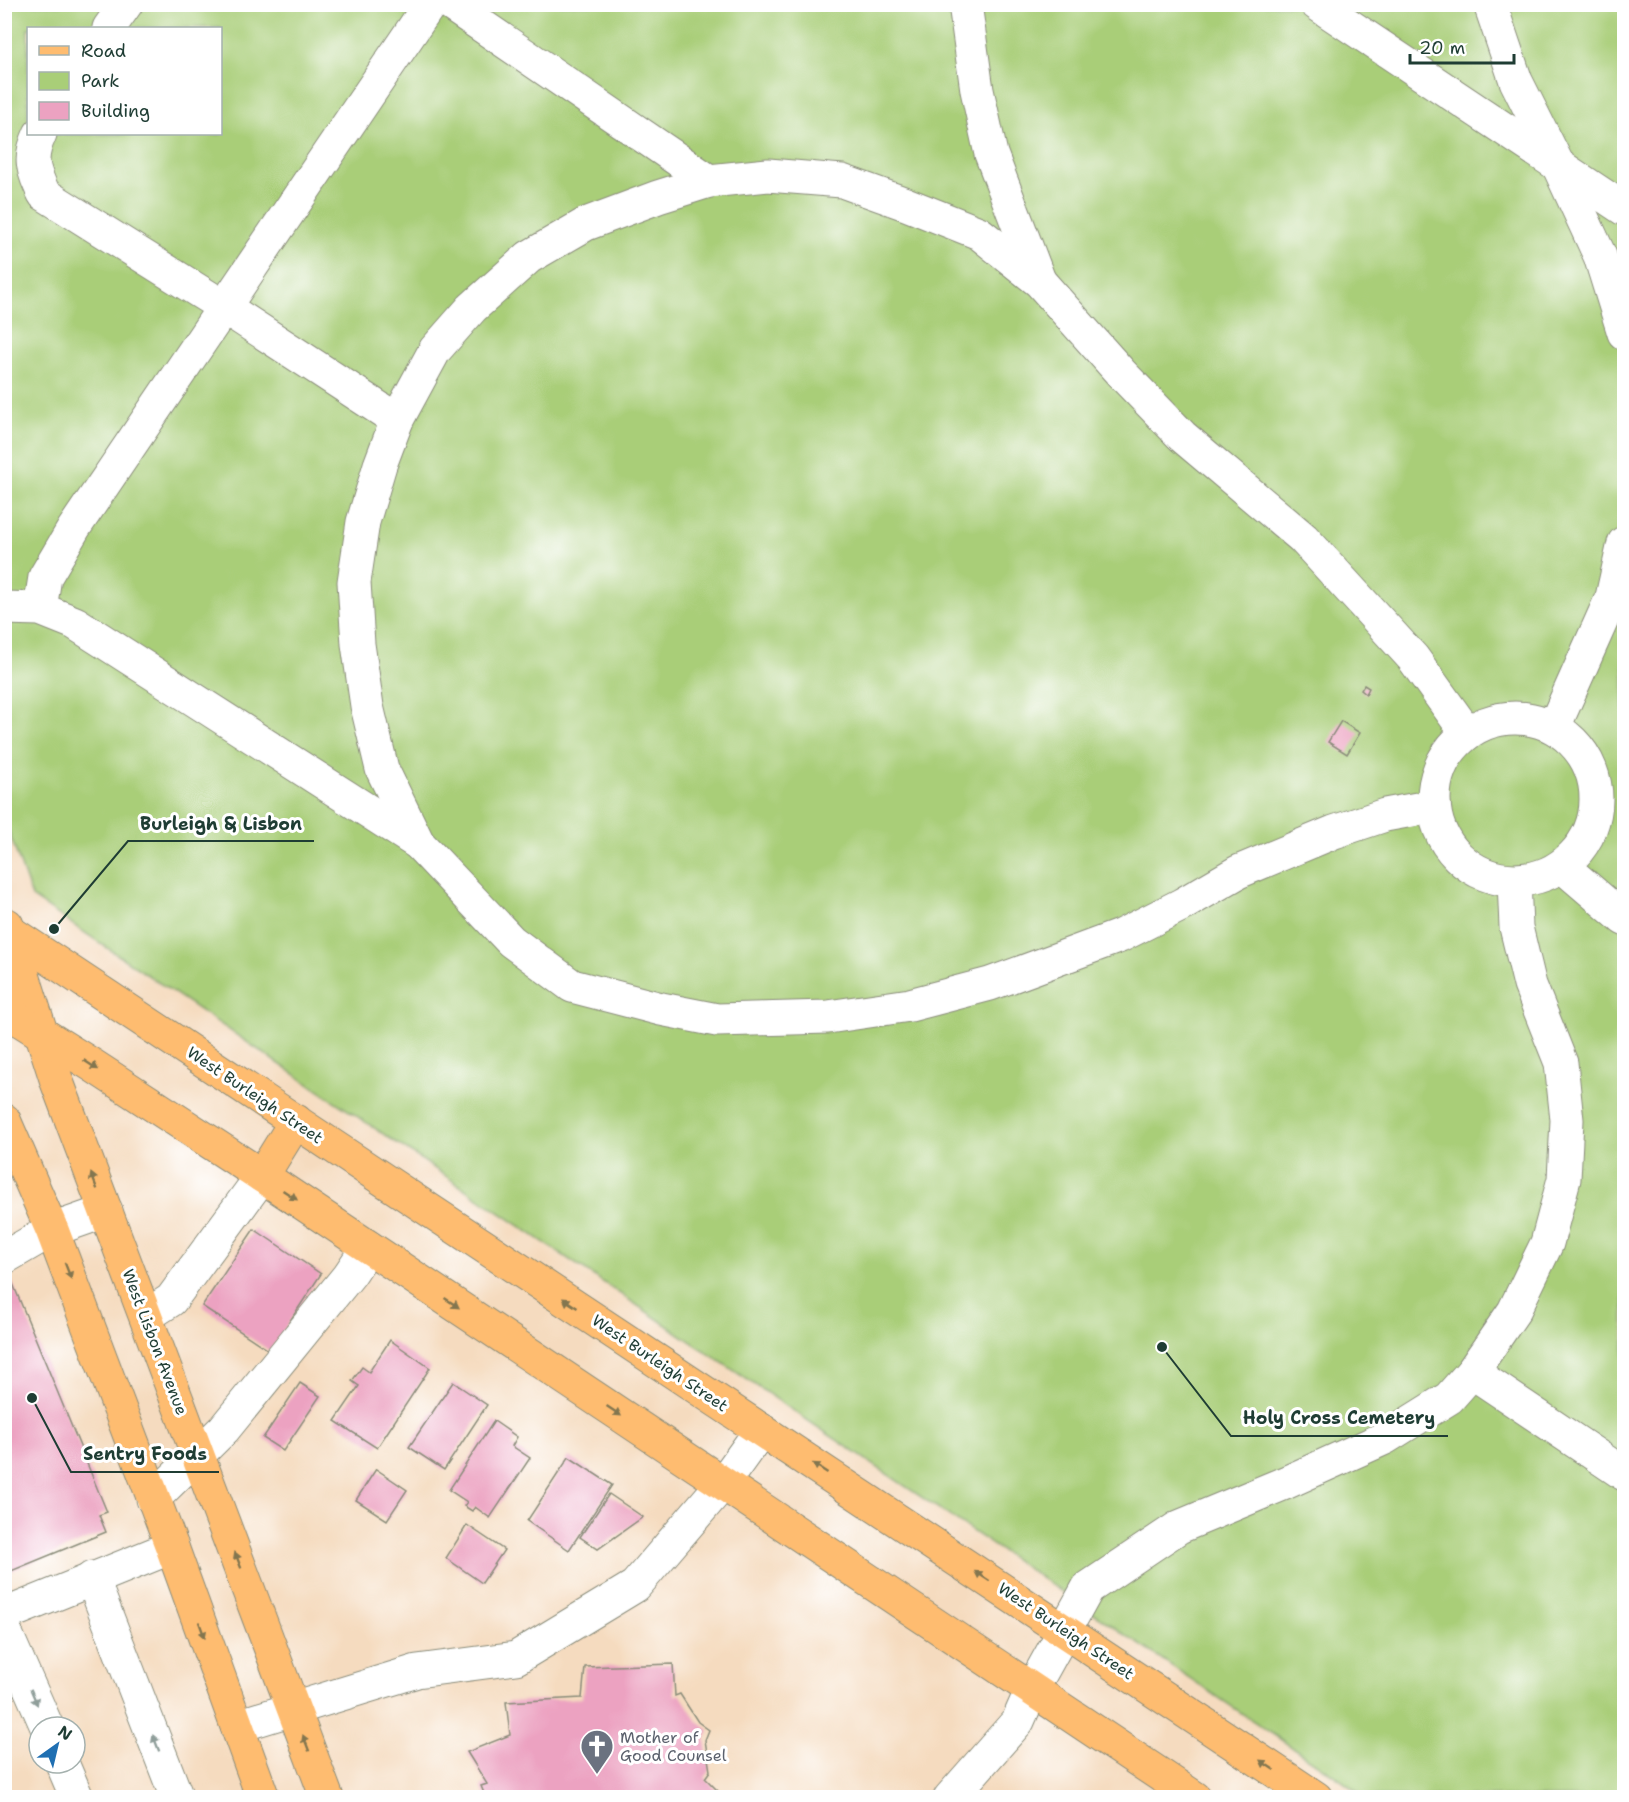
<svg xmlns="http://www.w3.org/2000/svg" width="1629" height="1802" font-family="'Shantell Sans',sans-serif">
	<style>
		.green { fill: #a9ce78; stroke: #648656; stroke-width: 1.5; fill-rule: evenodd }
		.building { fill: #eca2c1 }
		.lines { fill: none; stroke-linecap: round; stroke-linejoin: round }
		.minor-casing { stroke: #8a8c7a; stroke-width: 35 }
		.major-casing { stroke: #8a8c7a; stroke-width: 35 }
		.minor { stroke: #fff; stroke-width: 33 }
		.major { stroke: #febc70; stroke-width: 33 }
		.oneway { fill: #83764f }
		.oneway2 { fill: #8f9e9a }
		.labels { text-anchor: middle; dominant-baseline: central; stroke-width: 6; stroke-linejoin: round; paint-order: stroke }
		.street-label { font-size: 16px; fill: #1f3d34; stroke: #fff }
		.worship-label { font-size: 16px; fill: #5b616d; stroke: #fff; text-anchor: start }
		.leader { fill: none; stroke: #1f3d34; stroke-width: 2 }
		.callout-dot { fill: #1f3d34; stroke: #fff; stroke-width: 2 }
		.callout-label { font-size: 18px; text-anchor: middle; font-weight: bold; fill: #1f3d34; stroke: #fff; stroke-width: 6; stroke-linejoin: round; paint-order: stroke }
	</style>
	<rect width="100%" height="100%" fill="#fff"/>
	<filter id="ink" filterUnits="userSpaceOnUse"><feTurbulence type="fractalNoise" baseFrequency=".0167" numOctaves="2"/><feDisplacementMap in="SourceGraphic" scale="12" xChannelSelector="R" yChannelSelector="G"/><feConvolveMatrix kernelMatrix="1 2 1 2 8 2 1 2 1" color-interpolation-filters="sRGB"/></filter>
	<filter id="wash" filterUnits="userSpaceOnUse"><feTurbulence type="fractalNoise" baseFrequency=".008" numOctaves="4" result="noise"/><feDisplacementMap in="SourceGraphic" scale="24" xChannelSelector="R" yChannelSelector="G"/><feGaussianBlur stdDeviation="1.35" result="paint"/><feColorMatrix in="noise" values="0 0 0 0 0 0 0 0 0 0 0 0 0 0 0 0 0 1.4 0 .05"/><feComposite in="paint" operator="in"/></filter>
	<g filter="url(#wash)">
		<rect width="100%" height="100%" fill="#f5dbbf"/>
		<!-- green -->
		<path class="green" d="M5,5H1624V1797H1366L32,897L5,821ZM28,28H220V134H28Z"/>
		<g id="blocks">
			<!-- building -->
			<g class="building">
				<path d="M1364,685L1369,688L1366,694L1361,690Z"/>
				<path d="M1341,721L1360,733L1347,754L1328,742Z"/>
				<path d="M254,1229L321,1274L270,1351L202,1306Z"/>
				<path d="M11,1279L107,1512L99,1515L106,1532L4,1574V1284Z"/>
				<path d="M390,1340L430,1368L377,1448L335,1421L359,1386L352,1381L362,1367L369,1372Z"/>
				<path d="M453,1382L487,1405L444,1470L409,1447Z"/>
				<path d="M300,1383L320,1396L283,1451L263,1438Z"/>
				<path d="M494,1421L517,1437L512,1446L530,1458L490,1518L475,1507L472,1511L464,1506L467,1502L449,1490Z"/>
				<path d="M569,1457L612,1485L569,1550L527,1521Z"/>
				<path d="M376,1469L407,1490L387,1520L356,1500Z"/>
				<path d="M609,1494L643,1517L598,1549L580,1537Z"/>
				<path d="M467,1525L504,1550L482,1583L446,1558Z"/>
				<path d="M673,1664L675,1696L680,1694L698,1722L709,1730L705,1740L710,1771L705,1778L725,1798H486L481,1786L487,1784L467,1752L510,1735L506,1702L582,1698L585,1667Z"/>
			</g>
		</g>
	</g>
	<g filter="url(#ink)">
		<use href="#blocks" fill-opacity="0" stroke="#8a8c7a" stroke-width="1.5"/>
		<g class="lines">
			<defs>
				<g id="minor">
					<path d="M450,4L709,181"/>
					<path d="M965,4L977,90L991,154L1039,280"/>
					<path d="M1317,4L1624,209"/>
					<path d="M1490,4L1516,81L1558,165L1600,256L1624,333"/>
					<path d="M109,28L126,4"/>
					<path d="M40,134C28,159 33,170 44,194L224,307L397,420"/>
					<path d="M4,608L40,609L75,623L418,843"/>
					<path d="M40,609L45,577L74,528L430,4"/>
					<circle cx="1515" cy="799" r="81"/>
					<path d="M1554,727L1612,597L1624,543"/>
					<path d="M1434,806L1385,815L1334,832L1238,872L1183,904L1120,936L990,984L910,1005L828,1017L717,1020L661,1009L572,986L511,941L418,843L382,769L367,706L358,644L354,582L363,522L380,465L397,420L435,350L472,308L529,257L586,224L658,197L709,181L768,175L842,181L906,204L979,233L1040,282L1121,373L1182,436L1303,538L1413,658L1467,733"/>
					<path d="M1562,866L1624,919"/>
					<path d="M4,1258L52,1230L106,1211"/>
					<path d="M146,1316L171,1300L262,1176"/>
					<path d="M1472,1372L1624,1474"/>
					<path d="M153,1499L224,1429L350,1274L368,1247"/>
					<path d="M92,1578L177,1798"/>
					<path d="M4,1615L172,1547"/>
					<path d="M4,1629L47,1727"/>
					<path d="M237,1726L417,1671L516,1658L635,1586L723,1483L761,1430"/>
					<path d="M62,1763L77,1798"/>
					<path d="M950,1798L1018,1721L1032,1689L1088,1588L1179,1527L1285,1483L1385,1438L1449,1398L1472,1372L1514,1311L1547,1243L1564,1179L1567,1120L1561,1063L1530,985L1516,927L1514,881"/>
				</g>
				<g id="major">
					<path d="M7,925L57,1082L327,1798"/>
					<path d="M4,928L1316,1798"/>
					<path d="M4,1010L92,1065L262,1176L1195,1798"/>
					<path d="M4,1120L52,1230L172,1547L263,1798"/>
					<path d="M262,1176L296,1121"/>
				</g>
			</defs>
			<!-- minor casing -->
			<use href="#minor" class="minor-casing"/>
			<!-- major casing -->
			<use href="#major" class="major-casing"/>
			<!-- minor -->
			<use href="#minor" class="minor"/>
			<!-- major -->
			<use href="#major" class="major"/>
		</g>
		<!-- one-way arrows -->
		<defs><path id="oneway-solid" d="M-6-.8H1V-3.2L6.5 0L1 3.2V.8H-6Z" transform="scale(1.5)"/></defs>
		<g class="oneway">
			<use href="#oneway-solid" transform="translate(91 1065) rotate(33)"/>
			<use href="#oneway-solid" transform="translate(94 1181) rotate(-111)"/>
			<use href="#oneway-solid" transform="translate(290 1195) rotate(34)"/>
			<use href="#oneway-solid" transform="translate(68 1271) rotate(69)"/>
			<use href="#oneway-solid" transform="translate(452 1303) rotate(34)"/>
			<use href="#oneway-solid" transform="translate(570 1303) rotate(-146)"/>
			<use href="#oneway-solid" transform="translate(614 1411) rotate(34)"/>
			<use href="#oneway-solid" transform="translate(820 1468) rotate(-147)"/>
			<use href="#oneway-solid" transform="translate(238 1560) rotate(-111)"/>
			<use href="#oneway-solid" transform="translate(982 1576) rotate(-147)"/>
			<use href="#oneway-solid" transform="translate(202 1630) rotate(70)"/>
			<use href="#oneway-solid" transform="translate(306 1743) rotate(-111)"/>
			<use href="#oneway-solid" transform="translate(1267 1765) rotate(-146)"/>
		</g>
		<g class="oneway2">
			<use href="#oneway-solid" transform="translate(34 1697) rotate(67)"/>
			<use href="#oneway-solid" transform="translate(156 1743) rotate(-111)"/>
		</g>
	</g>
	<!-- icons -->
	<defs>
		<symbol id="church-pin" viewBox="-11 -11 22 30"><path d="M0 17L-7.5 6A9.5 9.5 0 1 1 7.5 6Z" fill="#6b7280" stroke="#fff"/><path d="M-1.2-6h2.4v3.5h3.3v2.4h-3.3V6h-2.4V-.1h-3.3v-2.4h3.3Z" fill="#fff"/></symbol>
	</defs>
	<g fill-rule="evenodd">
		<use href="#church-pin" x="578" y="1727" width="38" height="52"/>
	</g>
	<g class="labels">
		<!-- street labels -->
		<g class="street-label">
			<text transform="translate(255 1095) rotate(34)">West Burleigh Street</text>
			<text transform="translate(155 1342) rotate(69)">West Lisbon Avenue</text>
			<text transform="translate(660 1363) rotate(34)">West Burleigh Street</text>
			<text transform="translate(1066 1631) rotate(34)">West Burleigh Street</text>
		</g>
		<!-- worship labels -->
		<g class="worship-label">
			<text x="620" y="1737">Mother of<tspan x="620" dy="18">Good Counsel</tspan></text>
		</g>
	</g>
	<!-- callouts -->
	<path class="leader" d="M54 929L128 841H314M1162 1347L1231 1436H1448M32 1398L71 1472H219"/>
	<g class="callout-dot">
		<circle cx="54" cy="929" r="6"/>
		<circle cx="1162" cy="1347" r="6"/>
		<circle cx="32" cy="1398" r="6"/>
	</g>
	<g class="callout-label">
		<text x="221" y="830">Burleigh &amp; Lisbon</text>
		<text x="1339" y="1424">Holy Cross Cemetery</text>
		<text x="145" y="1460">Sentry Foods</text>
	</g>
	<!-- margin -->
	<rect width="1629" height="1802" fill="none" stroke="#fff" stroke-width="24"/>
	<!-- legend -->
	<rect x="27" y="27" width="195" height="108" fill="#ffffff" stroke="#a5b1ae" stroke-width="1.5"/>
	<rect x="39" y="46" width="30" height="9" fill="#febc70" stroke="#a5b1ae" stroke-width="1.5"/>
	<text x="81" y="57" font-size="18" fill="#1f3d34">Road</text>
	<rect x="39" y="72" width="30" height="18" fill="#a9ce78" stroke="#a5b1ae" stroke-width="1.5"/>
	<text x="81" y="87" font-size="18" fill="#1f3d34">Park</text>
	<rect x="39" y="102" width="30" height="18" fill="#eca2c1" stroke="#a5b1ae" stroke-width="1.5"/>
	<text x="81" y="117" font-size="18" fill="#1f3d34">Building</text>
	<!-- north arrow -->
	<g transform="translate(57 1745) rotate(34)"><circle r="28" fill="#ffffff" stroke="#a5b1ae" stroke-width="1.5"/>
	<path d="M0-4.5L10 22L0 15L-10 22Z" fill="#1f6fb2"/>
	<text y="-9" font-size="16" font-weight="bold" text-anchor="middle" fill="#1f3d34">N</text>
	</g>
	<!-- scale -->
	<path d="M1410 54v9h104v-9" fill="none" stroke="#1f3d34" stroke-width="3"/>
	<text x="1419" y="54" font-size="18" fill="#1f3d34" stroke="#ffffff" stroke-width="4.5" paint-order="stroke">20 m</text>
</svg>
